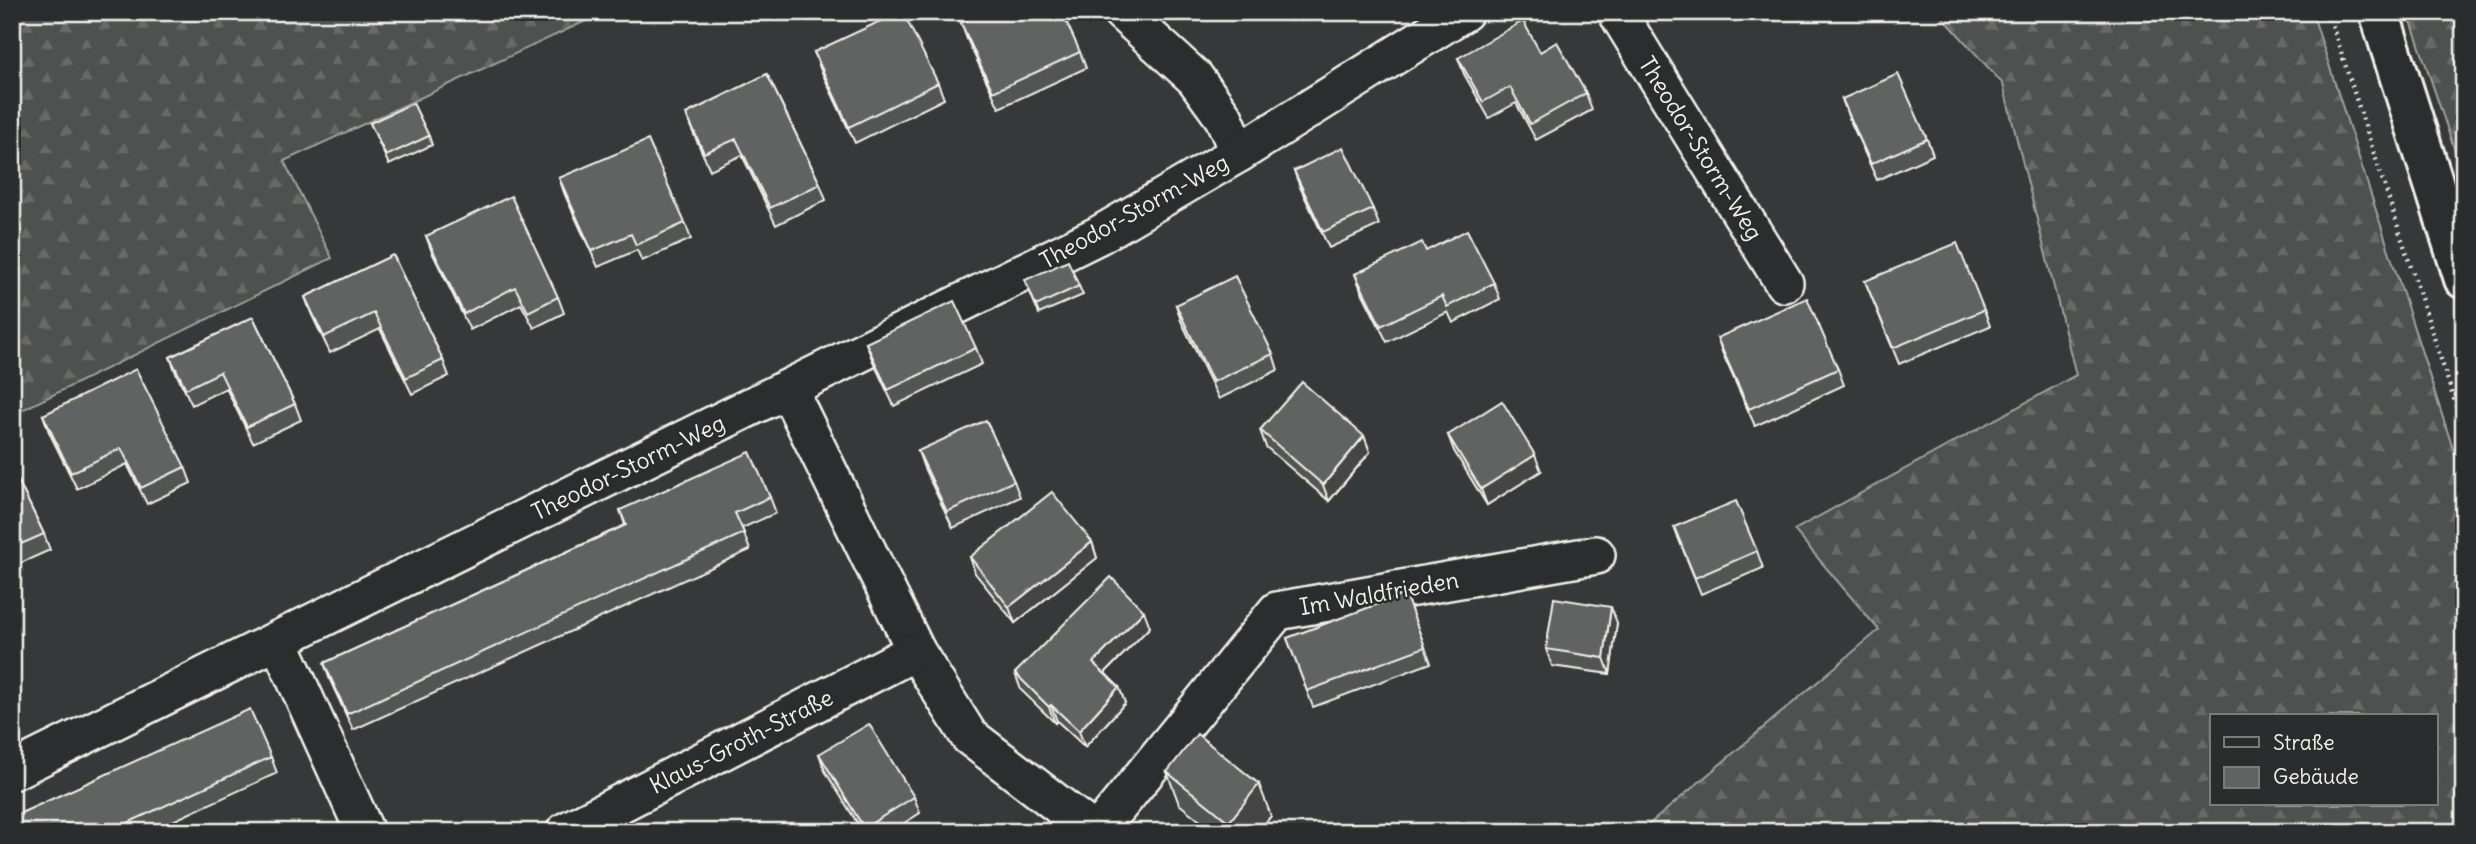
<svg xmlns="http://www.w3.org/2000/svg" width="2476" height="844" font-family="Delius,sans-serif">
	<style>
		.forest { fill: url(#forest-firs); stroke: #a1a19c; stroke-width: 2; fill-rule: evenodd }
		.lines { fill: none; stroke-linecap: round; stroke-linejoin: round }
		.street-casing { stroke: #f4f1e8; stroke-width: 42 }
		.secondary-casing { stroke: #f4f1e8; stroke-width: 44 }
		.path { stroke: #f4f1e8; stroke-width: 4.5; stroke-dasharray: 2 5; stroke-linecap: butt }
		.street { stroke: #2a2d2e; stroke-width: 37 }
		.secondary { stroke: #2a2d2e; stroke-width: 38 }
		.wall { fill: #535554; stroke: #f4f1e8; stroke-width: 2 }
		.shaded-wall { fill: #444545; stroke: #f4f1e8; stroke-width: 2 }
		.building { fill: #616362; stroke: #f4f1e8; stroke-width: 2 }
		.labels { text-anchor: middle; dominant-baseline: central; stroke-width: 5; stroke-linejoin: round; paint-order: stroke }
		.street-label { font-size: 23px; fill: #f4f1e8; stroke: #2a2d2e }
	</style>
	<defs>
		<pattern id="forest-firs" width="22" height="20" patternUnits="userSpaceOnUse" patternTransform="scale(1.75)"><rect width="22" height="20" fill="#4e514f"/><path d="M5 1l3.5 6h-7zM16 11l3.5 6h-7z" fill="#686a68"/></pattern>
	</defs>
	<rect width="100%" height="100%" fill="#363939"/>
	<filter id="ink" filterUnits="userSpaceOnUse"><feTurbulence type="fractalNoise" baseFrequency=".0143" numOctaves="2"/><feDisplacementMap in="SourceGraphic" scale="14" xChannelSelector="R" yChannelSelector="G"/><feConvolveMatrix kernelMatrix="1 2 1 2 8 2 1 2 1" color-interpolation-filters="sRGB"/></filter>
	<g filter="url(#ink)">
		<!-- forest -->
		<g class="forest">
			<path d="M12,12H605L284,161L332,258L12,415Z"/>
			<path d="M1938,12H2312L2464,483V832H1640L1879,630L1794,530L2076,375L2003,84ZM2212,716H2436V804H2212Z"/>
			<path d="M2408,12H2464V178Z"/>
		</g>
		<g class="lines">
			<defs>
				<g id="street">
					<path d="M1122,12L1195,78L1224,118L1239,153"/>
					<path d="M1617,12L1784,283"/>
					<path d="M788,389L916,651L969,736L1094,832"/>
					<path d="M278,640L365,832"/>
					<path d="M12,771L1099,235L1239,153L1464,12"/>
					<path d="M565,832L916,651"/>
					<path d="M1097,832L1277,611L1596,555"/>
				</g>
				<path id="secondary" d="M2379,12L2464,279"/>
			</defs>
			<!-- street casing -->
			<use href="#street" class="street-casing"/>
			<!-- secondary casing -->
			<use href="#secondary" class="secondary-casing"/>
			<!-- path -->
			<path class="path" d="M2328,12L2464,430"/>
			<!-- street -->
			<use href="#street" class="street"/>
			<!-- secondary -->
			<use href="#secondary" class="secondary"/>
		</g>
		<!-- wall -->
		<g class="wall">
			<path d="M961,23L1080,52L1086,68L999,108L967,39Z"/>
			<path d="M814,52L938,83L944,99L855,143L820,68Z"/>
			<path d="M1540,52L1586,93L1592,110L1536,140L1516,103L1489,118L1464,74L1458,58Z"/>
			<path d="M767,74L820,184L826,200L776,225L742,155L710,170L692,130L686,114Z"/>
			<path d="M1842,99L1927,139L1933,155L1877,180L1848,116Z"/>
			<path d="M370,123L429,136L432,145L389,165Z"/>
			<path d="M1294,171L1373,209L1379,225L1329,248L1300,187Z"/>
			<path d="M559,178L685,223L691,239L642,261L637,250L598,267L565,195Z"/>
			<path d="M426,236L558,297L564,313L534,328L521,304L470,330L432,252Z"/>
			<path d="M1426,251L1494,283L1500,299L1453,323L1448,312L1387,342L1361,290L1355,274Z"/>
			<path d="M393,255L443,360L449,376L412,394L380,329L330,353L311,313L305,297Z"/>
			<path d="M1025,280L1079,286L1083,295L1039,314Z"/>
			<path d="M1865,281L1984,310L1990,326L1899,364Z"/>
			<path d="M1176,305L1273,354L1278,370L1219,399L1181,321Z"/>
			<path d="M253,317L295,404L301,420L253,443L226,388L192,405L176,373L170,357Z"/>
			<path d="M1717,338L1838,369L1844,385L1755,426L1723,354Z"/>
			<path d="M866,343L976,348L982,364L894,406L872,359Z"/>
			<path d="M43,415L185,467L191,483L147,504L127,464L77,489L49,432Z"/>
			<path d="M1260,430L1364,436L1370,452L1329,501L1266,447Z"/>
			<path d="M1448,435L1541,471L1487,505L1454,451Z"/>
			<path d="M918,451L1014,481L1020,497L953,528L924,468Z"/>
			<path d="M12,468L44,534L50,550L12,567Z"/>
			<path d="M770,497L776,513L742,528L750,550L353,730L330,680L324,663L625,525L620,510Z"/>
			<path d="M1674,527L1757,551L1763,568L1701,594Z"/>
			<path d="M1092,542L1097,558L1015,623L975,573L970,557Z"/>
			<path d="M1405,594L1431,663L1313,707L1287,638Z"/>
			<path d="M1617,623L1610,674L1552,666L1546,649Z"/>
			<path d="M1150,627L1105,673L1119,687L1125,703L1085,747L1057,721L1055,723L1021,690L1015,673Z"/>
			<path d="M819,754L914,797L920,813L890,832H863L825,771Z"/>
			<path d="M271,757L277,773L149,832H12Z"/>
			<path d="M1167,772L1271,816L1258,832H1214L1179,804Z"/>
		</g>
		<!-- shaded-wall -->
		<g class="shaded-wall">
			<path d="M1364,436L1370,452L1329,501L1323,485Z"/>
			<path d="M1535,455L1541,471L1487,505L1481,489Z"/>
			<path d="M1092,542L1097,558L1015,623L1009,607Z"/>
			<path d="M1611,607L1617,623L1610,674L1604,658Z"/>
			<path d="M1144,611L1150,627L1099,679L1093,663Z"/>
			<path d="M1119,687L1125,703L1085,747L1079,731Z"/>
			<path d="M1051,705L1057,721L1055,723L1049,707Z"/>
			<path d="M1259,784L1271,816L1258,832H1233L1229,822Z"/>
		</g>
		<!-- building -->
		<g class="building">
			<path d="M900,12H903L938,83L849,127L814,52Z"/>
			<path d="M984,12H1062L1080,52L993,92L961,23Z"/>
			<path d="M1523,21L1540,52L1557,42L1586,93L1530,124L1510,87L1483,102L1458,58Z"/>
			<path d="M767,74L820,184L770,208L736,139L704,153L686,114Z"/>
			<path d="M1898,74L1927,139L1871,164L1842,99Z"/>
			<path d="M413,103L429,136L386,156L370,123Z"/>
			<path d="M648,140L685,223L636,245L631,234L592,251L559,178Z"/>
			<path d="M1343,147L1373,209L1323,232L1294,171Z"/>
			<path d="M511,196L558,297L528,312L515,287L464,314L426,236Z"/>
			<path d="M1467,230L1494,283L1447,307L1442,296L1381,326L1355,274L1422,242L1426,251Z"/>
			<path d="M1957,243L1984,310L1893,348L1865,281Z"/>
			<path d="M393,255L443,360L406,378L374,313L324,337L305,297Z"/>
			<path d="M1068,261L1079,286L1036,306L1025,280Z"/>
			<path d="M1235,276L1273,354L1213,382L1176,305Z"/>
			<path d="M1807,298L1838,369L1749,409L1717,338Z"/>
			<path d="M954,301L976,348L888,390L866,343Z"/>
			<path d="M253,317L295,404L247,427L220,372L186,389L170,357Z"/>
			<path d="M136,369L185,467L141,488L121,448L71,473L43,415Z"/>
			<path d="M1302,382L1364,436L1323,485L1260,430Z"/>
			<path d="M1502,401L1535,455L1481,489L1448,435Z"/>
			<path d="M986,420L1014,481L947,512L918,451Z"/>
			<path d="M750,452L770,497L735,513L744,533L347,714L324,663L626,525L620,510Z"/>
			<path d="M12,468L44,534L12,548Z"/>
			<path d="M1052,492L1092,542L1009,607L970,557Z"/>
			<path d="M1736,501L1757,551L1695,578L1674,527Z"/>
			<path d="M1111,577L1144,611L1093,663L1119,687L1079,731L1051,705L1049,707L1015,673Z"/>
			<path d="M1405,594L1425,647L1307,691L1287,638Z"/>
			<path d="M1554,598L1611,607L1604,658L1546,649Z"/>
			<path d="M250,709L271,757L108,832H12V817Z"/>
			<path d="M869,724L914,797L864,828L819,754Z"/>
			<path d="M1197,734L1259,784L1229,822L1167,772Z"/>
		</g>
	</g>
	<g class="labels">
		<!-- street labels -->
		<g class="street-label">
			<text transform="translate(1701 148) rotate(58)">Theodor-Storm-Weg</text>
			<text transform="translate(1134 211) rotate(-29)">Theodor-Storm-Weg</text>
			<text transform="translate(628 467) rotate(-26)">Theodor-Storm-Weg</text>
			<text transform="translate(1379 593) rotate(-10)">Im Waldfrieden</text>
			<text transform="translate(741 741) rotate(-27)">Klaus-Groth-Straße</text>
		</g>
	</g>
	<!-- margin -->
	<rect width="2476" height="844" fill="none" stroke="#2a2d2e" stroke-width="42"/>
	<rect x="21" y="21" width="2434" height="802" fill="none" stroke="#f4f1e8" stroke-width="2.5" filter="url(#ink)"/>
	<!-- legend -->
	<rect x="2210" y="714" width="228" height="91" fill="#2a2d2e" stroke="#7b7b78" stroke-width="2"/>
	<rect x="2224" y="737" width="35" height="10" fill="#2a2d2e" stroke="#7b7b78" stroke-width="2"/>
	<text x="2273" y="750" font-size="21" fill="#f4f1e8">Straße</text>
	<rect x="2224" y="767" width="35" height="21" fill="#616362" stroke="#7b7b78" stroke-width="2"/>
	<text x="2273" y="784" font-size="21" fill="#f4f1e8">Gebäude</text>
</svg>
